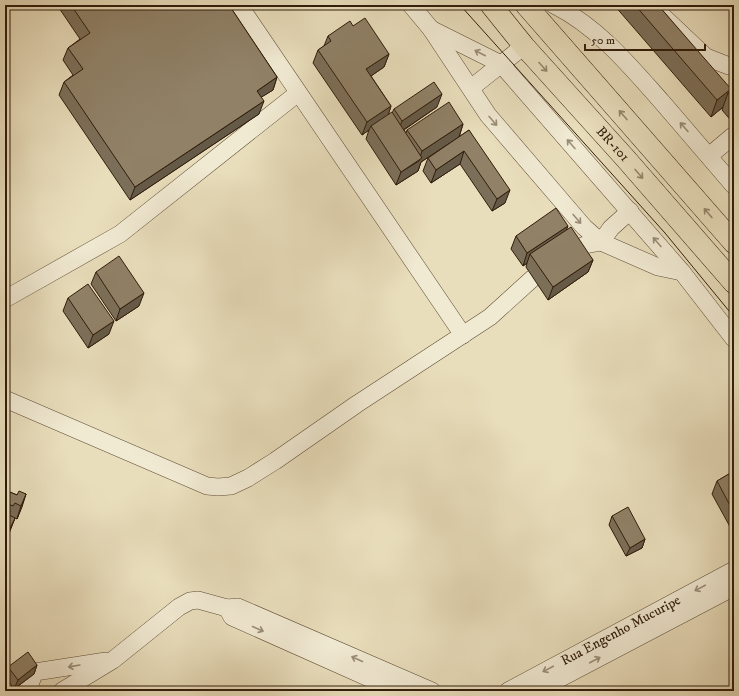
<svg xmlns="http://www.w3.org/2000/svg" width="739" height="696" font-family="'IM FELL DW Pica',serif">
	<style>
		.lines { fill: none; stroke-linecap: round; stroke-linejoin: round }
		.minor-casing { stroke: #5e4c36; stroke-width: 18 }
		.major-casing { stroke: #301c0a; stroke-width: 22 }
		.minor { stroke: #f1ead3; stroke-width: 17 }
		.major { stroke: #e9debc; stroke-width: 21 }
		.tram { stroke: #301c0a; stroke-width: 1 }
		.wall { fill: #7c6f59; stroke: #301c0a }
		.shaded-wall { fill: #655a48; stroke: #301c0a }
		.building { fill: #908167; stroke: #301c0a }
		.oneway { stroke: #9a8d79 }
		.oneway2 { stroke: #96876c }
		.labels { text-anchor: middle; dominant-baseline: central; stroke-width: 3; stroke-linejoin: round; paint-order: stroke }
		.street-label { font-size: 14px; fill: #301c0a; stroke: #f1ead3 }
	</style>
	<rect width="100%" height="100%" fill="#e9debc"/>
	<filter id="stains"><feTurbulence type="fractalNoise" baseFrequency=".005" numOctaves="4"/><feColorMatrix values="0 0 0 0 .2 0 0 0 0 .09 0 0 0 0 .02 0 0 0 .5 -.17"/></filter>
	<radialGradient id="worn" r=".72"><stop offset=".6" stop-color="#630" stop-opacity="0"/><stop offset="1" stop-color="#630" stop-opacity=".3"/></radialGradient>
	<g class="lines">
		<defs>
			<g id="minor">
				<path d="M239,5L463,335"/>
				<path d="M411,5L431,29L488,115L584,227L601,242L658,267L682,272"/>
				<path d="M554,5C598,27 630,66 662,102C686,130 710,158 734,186"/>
				<path d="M651,5L706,57L729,66H734"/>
				<path d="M431,29L501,64L682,272L734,339"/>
				<path d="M471,88L524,46"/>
				<path d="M709,156L734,135"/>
				<path d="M573,250L585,245L601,242L611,228L630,211"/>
				<path d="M5,299L120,234L298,93"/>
				<path d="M5,399L207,486L218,487L231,486L248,478L275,461L357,404L490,317L533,278"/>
				<path d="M227,608L232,617L398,691"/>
				<path d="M27,691L35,672L106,661"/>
				<path d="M62,691L113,660L179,607L190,601L198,600L227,608L238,607L432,691"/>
				<path id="s1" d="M508,691L734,570"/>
				<path d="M536,691L734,587"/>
			</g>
			<g id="major">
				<path id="s2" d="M491,5L524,46L626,159L734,283"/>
				<path d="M526,5L734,243"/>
			</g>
		</defs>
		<!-- minor casing -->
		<use href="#minor" class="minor-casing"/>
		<!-- major casing -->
		<use href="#major" class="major-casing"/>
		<!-- minor -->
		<use href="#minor" class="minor"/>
		<!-- major -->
		<use href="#major" class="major"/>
		<!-- tram -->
		<path class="tram" d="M460,5L665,233L734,317"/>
	</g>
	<!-- wall -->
	<g class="wall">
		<path d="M57,5H229L277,77L273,90L261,97L259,114L130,200L59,95L64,82L73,75L63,60L68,48L80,39Z"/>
		<path d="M614,5H658L730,91L734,88V124L722,110L723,107L711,117Z"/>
		<path d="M353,26L389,54L384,67L371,76L391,106L388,115L392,113L394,109L437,107L404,130L406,133L407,130L463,124L459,137L421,162L418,171L396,185L366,139L369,130L362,135L313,63L318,50L324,46L328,36Z"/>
		<path d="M469,130L505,203L492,211L460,164L431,183L423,171L428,158Z"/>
		<path d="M567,229L593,260L588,272L548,300L526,267L527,263L523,266L511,249L516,236Z"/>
		<path d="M96,272L139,306L116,321L91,284Z"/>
		<path d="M68,298L109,334L88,348L63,311Z"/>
		<path d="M734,471V534L712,494L717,481Z"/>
		<path d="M5,490L17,495L26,494L17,519L15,518L5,542Z"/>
		<path d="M612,516L645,539L642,548L626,556L609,525Z"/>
		<path d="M37,665L34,674L14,689L5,676L8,667Z"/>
	</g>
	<!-- shaded-wall -->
	<g class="shaded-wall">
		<path d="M389,54L384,67L362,82L366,69Z"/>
		<path d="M277,77L273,90L252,103L257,91Z"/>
		<path d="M731,89L729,94L728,93L723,107L711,117L717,100Z"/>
		<path d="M442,94L437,107L397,134L402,121Z"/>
		<path d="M264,101L259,114L130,200L135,187Z"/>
		<path d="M391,106L387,119L371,126L369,130L362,135L367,122Z"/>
		<path d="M463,124L459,137L421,162L418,171L396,185L401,172L419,161L422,151Z"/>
		<path d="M464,151L460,164L431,183L436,170Z"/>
		<path d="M510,190L505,203L492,211L497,199Z"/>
		<path d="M568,226L563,239L530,254L527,263L523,266L527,253Z"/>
		<path d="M593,260L588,272L548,300L553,287Z"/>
		<path d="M144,293L139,306L116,321L120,309Z"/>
		<path d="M114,321L109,334L88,348L93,335Z"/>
		<path d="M26,494L22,507L17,519L21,506Z"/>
		<path d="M15,518L10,531L5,542V539Z"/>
		<path d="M645,539L642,548L626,556L630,548Z"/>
		<path d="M37,665L34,674L14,689L18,680Z"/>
	</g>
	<!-- building -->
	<g class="building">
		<path d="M71,5H229L277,77L257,91L264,101L135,187L64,82L83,69L68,48L90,33Z"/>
		<path d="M635,5H658L731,89L717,100Z"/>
		<path d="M365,18L389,54L366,69L391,106L367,122L318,50L331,41L328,36L350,21L353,26Z"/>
		<path d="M434,82L442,94L402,121L394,109Z"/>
		<path d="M734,88V100L728,93Z"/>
		<path d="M449,102L463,124L422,151L407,130Z"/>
		<path d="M392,112L422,158L401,172L371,126Z"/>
		<path d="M469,130L510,190L497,199L464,151L436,170L428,158Z"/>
		<path d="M556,208L568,226L527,253L516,236Z"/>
		<path d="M571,227L593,260L553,287L530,254Z"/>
		<path d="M119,256L144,293L120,309L96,272Z"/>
		<path d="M88,284L114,321L93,335L68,298Z"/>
		<path d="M734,471V513L717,481Z"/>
		<path d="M5,490L17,495L19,491L26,494L21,506L15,503L13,506L8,504L5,509L10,511L9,515L15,518L5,539Z"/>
		<path d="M628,507L645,539L630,548L612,516Z"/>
		<path d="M28,652L37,665L18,680L8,667Z"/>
	</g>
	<!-- one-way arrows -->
	<defs><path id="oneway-shaft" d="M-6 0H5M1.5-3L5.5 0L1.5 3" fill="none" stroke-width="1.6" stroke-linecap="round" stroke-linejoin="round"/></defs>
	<g class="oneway">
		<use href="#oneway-shaft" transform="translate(480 53) rotate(-153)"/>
		<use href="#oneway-shaft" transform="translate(493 121) rotate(49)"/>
		<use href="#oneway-shaft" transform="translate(684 127) rotate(-131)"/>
		<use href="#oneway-shaft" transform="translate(571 144) rotate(-131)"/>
		<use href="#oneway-shaft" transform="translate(577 219) rotate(49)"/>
		<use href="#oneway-shaft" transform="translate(657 242) rotate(-131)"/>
		<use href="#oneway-shaft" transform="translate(700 588) rotate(152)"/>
		<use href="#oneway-shaft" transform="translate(258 629) rotate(24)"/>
		<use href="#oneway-shaft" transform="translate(357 659) rotate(-156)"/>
		<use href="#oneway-shaft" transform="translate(595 660) rotate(-28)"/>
		<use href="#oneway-shaft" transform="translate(74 666) rotate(170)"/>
		<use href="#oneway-shaft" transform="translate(548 669) rotate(152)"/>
	</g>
	<g class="oneway2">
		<use href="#oneway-shaft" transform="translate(543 67) rotate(48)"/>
		<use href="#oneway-shaft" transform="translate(623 115) rotate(-131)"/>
		<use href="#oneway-shaft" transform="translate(639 174) rotate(49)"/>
		<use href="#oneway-shaft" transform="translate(708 213) rotate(-131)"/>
	</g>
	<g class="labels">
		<!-- street labels -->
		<g class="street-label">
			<text stroke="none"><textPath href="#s2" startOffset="185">BR-101</textPath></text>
			<text stroke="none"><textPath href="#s1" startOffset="128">Rua Engenho Mucuripe</textPath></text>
		</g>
	</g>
	<!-- margin -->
	<rect width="739" height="696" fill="none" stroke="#e9debc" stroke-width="20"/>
	<rect x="6" y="6" width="727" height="684" fill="none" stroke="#301c0a" stroke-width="2"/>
	<rect x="10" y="10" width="719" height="676" fill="none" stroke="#301c0a"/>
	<!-- scale -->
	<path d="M585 44v6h120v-6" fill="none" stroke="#301c0a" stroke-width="2"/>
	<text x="591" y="44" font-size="12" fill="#301c0a" stroke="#f1ead3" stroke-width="3" paint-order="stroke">50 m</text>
	<rect width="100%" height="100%" filter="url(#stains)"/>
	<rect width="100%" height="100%" fill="url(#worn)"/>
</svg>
